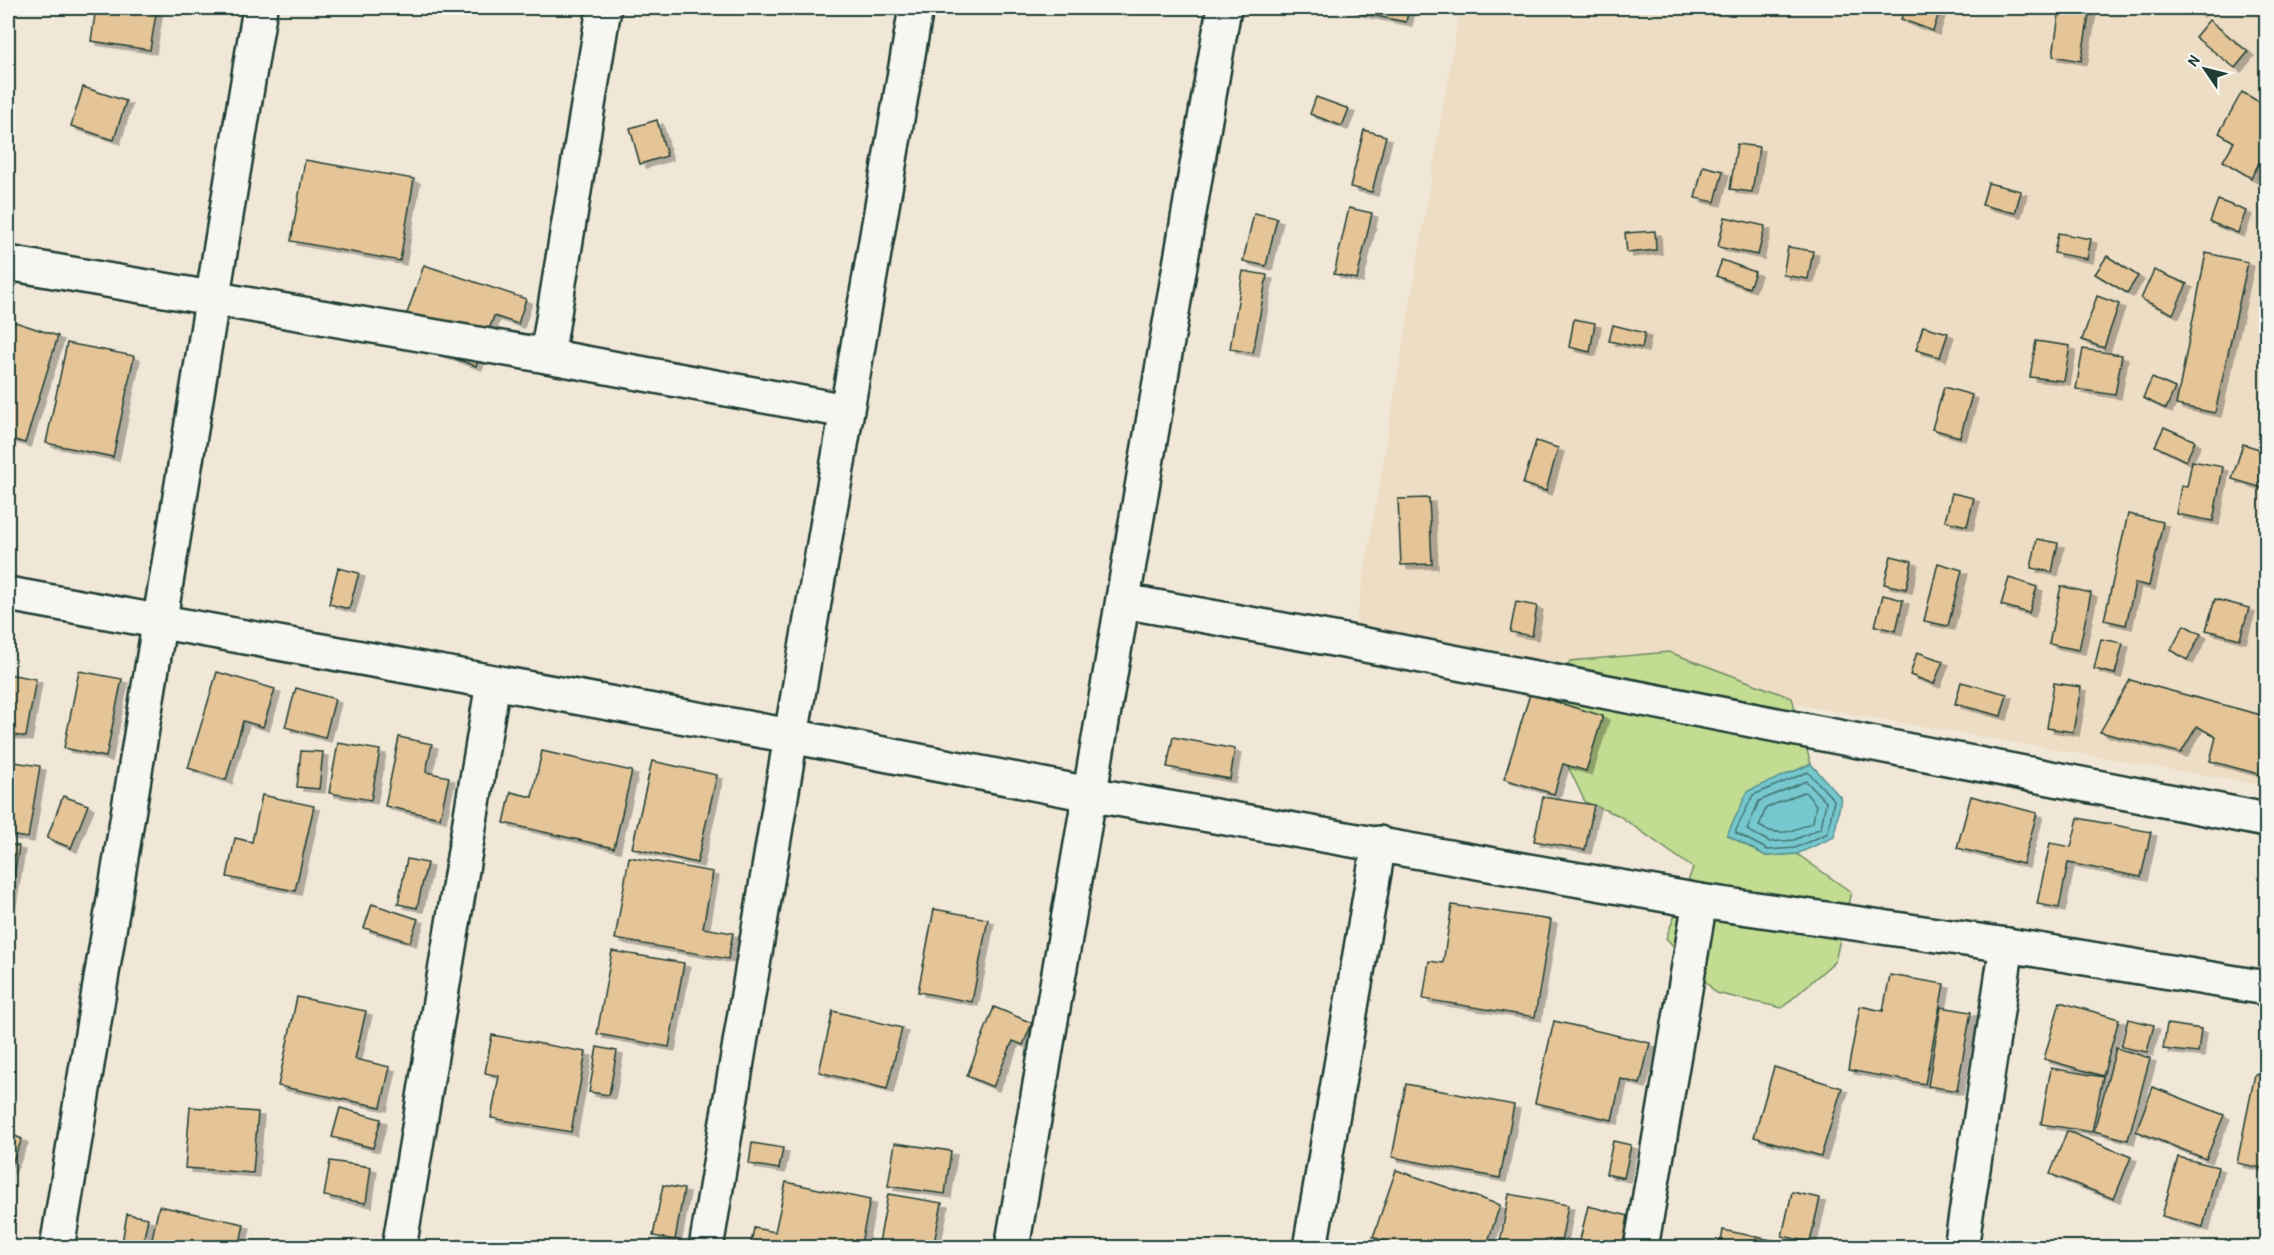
<svg xmlns="http://www.w3.org/2000/svg" width="2274" height="1255" font-family="'Patrick Hand',sans-serif">
	<style>
		.built { fill: #edddc4 }
		.green { fill: #c2dc92; stroke: #708c63; stroke-width: 1.5 }
		.water { fill: #77c8ce; stroke: #549090; stroke-width: 1.5 }
		.lines { fill: none; stroke-linecap: round; stroke-linejoin: round }
		.shore { stroke: #427572; stroke-width: 1.5 }
		.building { fill: #e5c597; stroke: #1f3d34; stroke-width: 1.5; filter: url(#shadow) }
		.minor-casing { stroke: #1f3d34; stroke-width: 38 }
		.minor { stroke: #f6f6f2; stroke-width: 33 }
	</style>
	<defs>
		<filter id="shadow"><feDropShadow dx="6" dy="4" stdDeviation="0" flood-color="#0004"/></filter>
	</defs>
	<rect width="100%" height="100%" fill="#f1e7d7"/>
	<filter id="ink" filterUnits="userSpaceOnUse"><feTurbulence type="fractalNoise" baseFrequency=".0167" numOctaves="2"/><feDisplacementMap in="SourceGraphic" scale="12" xChannelSelector="R" yChannelSelector="G"/><feConvolveMatrix kernelMatrix="1 2 1 2 8 2 1 2 1" color-interpolation-filters="sRGB"/></filter>
	<g filter="url(#ink)">
		<!-- built -->
		<path class="built" d="M1460,8H2266V786L1355,628Z"/>
		<!-- green -->
		<path class="green" d="M1669,652L1792,698L1811,764L1749,791L1727,835L1766,856L1797,854L1851,892L1835,961L1782,1008L1716,993L1666,938L1693,868L1618,815L1585,802L1545,718L1570,661Z"/>
		<!-- water -->
		<path class="water" d="M1811,764L1841,798L1834,837L1797,854L1766,856L1727,835L1748,791Z"/>
		<g class="lines">
			<!-- shore -->
			<g class="shore">
				<path d="M1808,772L1834,800L1828,833L1795,848L1768,850L1736,833V830L1753,795Z"/>
				<path d="M1806,781L1826,802L1821,828L1794,840L1770,842L1747,830L1759,801Z"/>
				<path d="M1803,792L1806,793L1816,805L1813,822C1793,831 1779,838 1759,826L1766,808Z"/>
			</g>
		</g>
		<!-- building -->
		<g class="building">
			<path d="M96,8H157L150,50L91,41Z"/>
			<path d="M1356,8H1409L1406,22L1355,12Z"/>
			<path d="M1905,8H1924L1939,13L1933,31L1901,19Z"/>
			<path d="M2060,8L2090,10L2081,61L2053,56Z"/>
			<path d="M2188,8H2201L2198,13Z"/>
			<path d="M2209,20L2248,52L2235,68L2195,37Z"/>
			<path d="M83,87L126,101L114,140L71,126Z"/>
			<path d="M2242,92L2266,106V150L2251,178L2223,161L2234,142L2219,133Z"/>
			<path d="M1316,97L1349,109L1342,126L1310,114Z"/>
			<path d="M657,120L667,156L640,164L630,128Z"/>
			<path d="M1364,130L1386,136L1372,192L1350,187Z"/>
			<path d="M1737,144L1759,147L1752,192L1730,189Z"/>
			<path d="M305,160L414,179L400,261L291,241Z"/>
			<path d="M1703,166L1723,171L1715,202L1695,198Z"/>
			<path d="M1988,183L2021,191L2015,213L1982,205Z"/>
			<path d="M2218,200L2246,211L2238,233L2210,222Z"/>
			<path d="M1349,208L1372,213L1357,279L1334,274Z"/>
			<path d="M1254,213L1277,218L1266,266L1243,261Z"/>
			<path d="M1725,217L1765,226L1758,255L1718,247Z"/>
			<path d="M1655,231L1656,250L1627,253L1625,233Z"/>
			<path d="M2058,233L2091,239L2087,259L2054,253Z"/>
			<path d="M1788,247L1813,251L1808,279L1783,275Z"/>
			<path d="M2206,253L2248,262L2215,413L2176,405Z"/>
			<path d="M2107,256L2138,276L2127,293L2095,274Z"/>
			<path d="M1722,260L1755,272L1749,288L1716,276Z"/>
			<path d="M424,265L526,299L518,324L494,316L476,366L398,339Z"/>
			<path d="M2154,270L2187,284L2173,314L2141,299Z"/>
			<path d="M1243,271L1267,275L1253,353L1230,349Z"/>
			<path d="M2097,296L2119,304L2104,348L2082,340Z"/>
			<path d="M1574,319L1595,323L1590,352L1569,347Z"/>
			<path d="M12,321L58,336L25,443L8,438V336Z"/>
			<path d="M1613,325L1645,333L1642,348L1609,341Z"/>
			<path d="M1923,326L1948,333L1940,357L1916,350Z"/>
			<path d="M2036,341L2070,346L2064,381L2030,377Z"/>
			<path d="M67,343L134,356L113,457L46,443Z"/>
			<path d="M2083,349L2122,355L2115,395L2076,389Z"/>
			<path d="M2152,378L2175,388L2166,409L2143,398Z"/>
			<path d="M1944,387L1972,395L1960,437L1932,429Z"/>
			<path d="M2164,427L2195,441L2186,461L2155,446Z"/>
			<path d="M1536,441L1558,448L1546,491L1523,484Z"/>
			<path d="M2243,444L2266,451V489L2232,479Z"/>
			<path d="M2192,461L2223,467L2213,521L2176,514L2181,486L2187,487Z"/>
			<path d="M1952,493L1974,498L1967,526L1945,521Z"/>
			<path d="M1429,498L1432,564L1401,565L1398,499Z"/>
			<path d="M2128,514L2163,522L2149,586L2135,583L2126,625L2104,620Z"/>
			<path d="M2037,539L2058,543L2052,572L2031,568Z"/>
			<path d="M1891,556L1912,561L1906,589L1884,584Z"/>
			<path d="M1938,563L1962,570L1948,626L1924,621Z"/>
			<path d="M338,568L359,573L349,609L329,604Z"/>
			<path d="M2009,578L2037,587L2029,613L2001,605Z"/>
			<path d="M2061,586L2091,593L2079,650L2049,644Z"/>
			<path d="M1883,595L1903,600L1896,631L1875,626Z"/>
			<path d="M2215,599L2249,608L2240,639L2206,630Z"/>
			<path d="M1516,602L1537,606L1532,636L1510,632Z"/>
			<path d="M2184,625L2201,634L2187,660L2171,650Z"/>
			<path d="M2101,639L2123,643L2115,674L2094,669Z"/>
			<path d="M1917,652L1943,661L1934,684L1910,675Z"/>
			<path d="M79,671L122,679L106,757L64,748Z"/>
			<path d="M217,672L275,689L263,727L243,721L226,780L188,768Z"/>
			<path d="M8,674L36,679L26,737L8,734Z"/>
			<path d="M2130,680L2265,716L2266,714V776L2210,761L2216,737L2197,726L2181,753L2100,732Z"/>
			<path d="M1961,682L2007,694L2001,716L1955,704Z"/>
			<path d="M2054,683L2081,687L2073,732L2047,728Z"/>
			<path d="M296,688L335,699L325,738L285,727Z"/>
			<path d="M1530,694L1603,716L1586,771L1563,764L1554,794L1504,779Z"/>
			<path d="M399,737L432,744L426,772L449,777L440,818L385,806Z"/>
			<path d="M1173,737L1235,749L1230,779L1167,767Z"/>
			<path d="M338,743L380,750L371,800L329,793Z"/>
			<path d="M301,751L323,752L319,789L297,787Z"/>
			<path d="M542,751L632,771L614,848L504,823L511,792L532,797Z"/>
			<path d="M8,761L40,766L28,838L8,835Z"/>
			<path d="M652,761L717,775L697,863L632,848Z"/>
			<path d="M262,795L314,806L295,891L227,877L235,838L252,842Z"/>
			<path d="M63,796L88,805L71,848L47,838Z"/>
			<path d="M1971,796L2037,813L2023,864L1957,848Z"/>
			<path d="M1543,797L1594,805L1585,850L1534,841Z"/>
			<path d="M2078,818L2151,832L2141,877L2068,863L2059,908L2037,904L2050,843L2071,847Z"/>
			<path d="M8,844L19,846L8,913Z"/>
			<path d="M629,857L713,872L703,928L733,933L728,959L615,939Z"/>
			<path d="M407,859L427,863L417,908L398,904Z"/>
			<path d="M372,904L418,919L410,942L364,928Z"/>
			<path d="M1452,905L1551,920L1535,1017L1423,999L1429,961L1443,963Z"/>
			<path d="M934,909L988,919L972,1002L918,992Z"/>
			<path d="M612,951L684,963L669,1047L597,1034Z"/>
			<path d="M1890,975L1944,984L1925,1084L1848,1070L1860,1006L1883,1011Z"/>
			<path d="M297,997L366,1011L355,1059L390,1067L381,1107L278,1086Z"/>
			<path d="M2060,1002L2119,1019L2103,1076L2044,1059Z"/>
			<path d="M994,1007L1032,1023L1023,1045L1013,1041L993,1087L967,1076Z"/>
			<path d="M1941,1007L1971,1012L1957,1091L1928,1086Z"/>
			<path d="M833,1011L902,1028L887,1089L819,1072Z"/>
			<path d="M2128,1019L2154,1025L2147,1052L2121,1047Z"/>
			<path d="M1554,1021L1650,1043L1640,1084L1621,1079L1612,1120L1535,1103Z"/>
			<path d="M2167,1024L2201,1029L2198,1053L2163,1049Z"/>
			<path d="M492,1035L586,1052L571,1132L491,1118L499,1076L485,1073Z"/>
			<path d="M597,1047L617,1051L609,1095L589,1092Z"/>
			<path d="M2116,1048L2150,1058L2128,1140L2094,1131Z"/>
			<path d="M1774,1067L1842,1088L1821,1156L1754,1137Z"/>
			<path d="M2051,1068L2103,1077L2092,1132L2041,1124Z"/>
			<path d="M2255,1074L2266,1076V1169L2237,1163Z"/>
			<path d="M1406,1084L1514,1105L1500,1178L1392,1157Z"/>
			<path d="M2153,1087L2224,1115L2206,1159L2136,1131Z"/>
			<path d="M190,1107L258,1112L253,1173L185,1168Z"/>
			<path d="M340,1108L381,1119L373,1148L332,1137Z"/>
			<path d="M2067,1131L2131,1157L2114,1199L2050,1174Z"/>
			<path d="M8,1133L22,1139L9,1170H8Z"/>
			<path d="M1613,1141L1631,1145L1624,1178L1606,1174Z"/>
			<path d="M752,1143L783,1148L779,1169L749,1164Z"/>
			<path d="M895,1143L951,1151L945,1194L888,1186Z"/>
			<path d="M2178,1157L2218,1167L2203,1227L2162,1216Z"/>
			<path d="M330,1161L371,1167L366,1203L324,1196Z"/>
			<path d="M1396,1170L1500,1205L1486,1248H1404L1373,1237Z"/>
			<path d="M786,1182L870,1200L860,1248H750L754,1228L775,1232Z"/>
			<path d="M663,1185L684,1189L675,1240L653,1236Z"/>
			<path d="M1792,1192L1820,1198L1810,1242L1782,1236Z"/>
			<path d="M888,1194L942,1203L933,1248H878Z"/>
			<path d="M1509,1194L1568,1205L1560,1248H1499Z"/>
			<path d="M159,1206L244,1224L239,1248H150Z"/>
			<path d="M1588,1206L1629,1216L1622,1248H1578Z"/>
			<path d="M127,1214L148,1218L142,1248H121Z"/>
			<path d="M1723,1230L1795,1245V1248H1720Z"/>
			<path d="M459,1240L495,1248H457Z"/>
		</g>
		<g class="lines">
			<defs>
				<g id="minor">
					<path d="M8,263L547,356L846,411"/>
					<path d="M547,356L604,8"/>
					<path d="M8,594L791,736L1089,794L1700,901L2007,945L2266,988"/>
					<path d="M1123,601L1355,643L2266,820"/>
					<path d="M57,1248L260,8"/>
					<path d="M399,1248L493,683"/>
					<path d="M706,1248L791,736L916,8"/>
					<path d="M1012,1248L1224,8"/>
					<path d="M1310,1248L1379,843"/>
					<path d="M1641,1248L1700,901"/>
					<path d="M1961,1248L2007,945"/>
				</g>
			</defs>
			<!-- minor casing -->
			<use href="#minor" class="minor-casing"/>
			<!-- minor -->
			<use href="#minor" class="minor"/>
		</g>
	</g>
	<!-- margin -->
	<rect width="2274" height="1255" fill="none" stroke="#f6f6f2" stroke-width="30"/>
	<rect x="15" y="15" width="2244" height="1225" fill="none" stroke="#1f3d34" stroke-width="2" filter="url(#ink)"/>
	<!-- north arrow -->
	<g transform="translate(2205 69) rotate(305)" stroke="#f6f6f2" stroke-width="4.5" paint-order="stroke">
	<path d="M0-4.5L10 22L0 15L-10 22Z" fill="#1f3d34"/>
	<text y="-9" font-size="16" font-weight="bold" text-anchor="middle" fill="#1f3d34">N</text>
	</g>
</svg>
